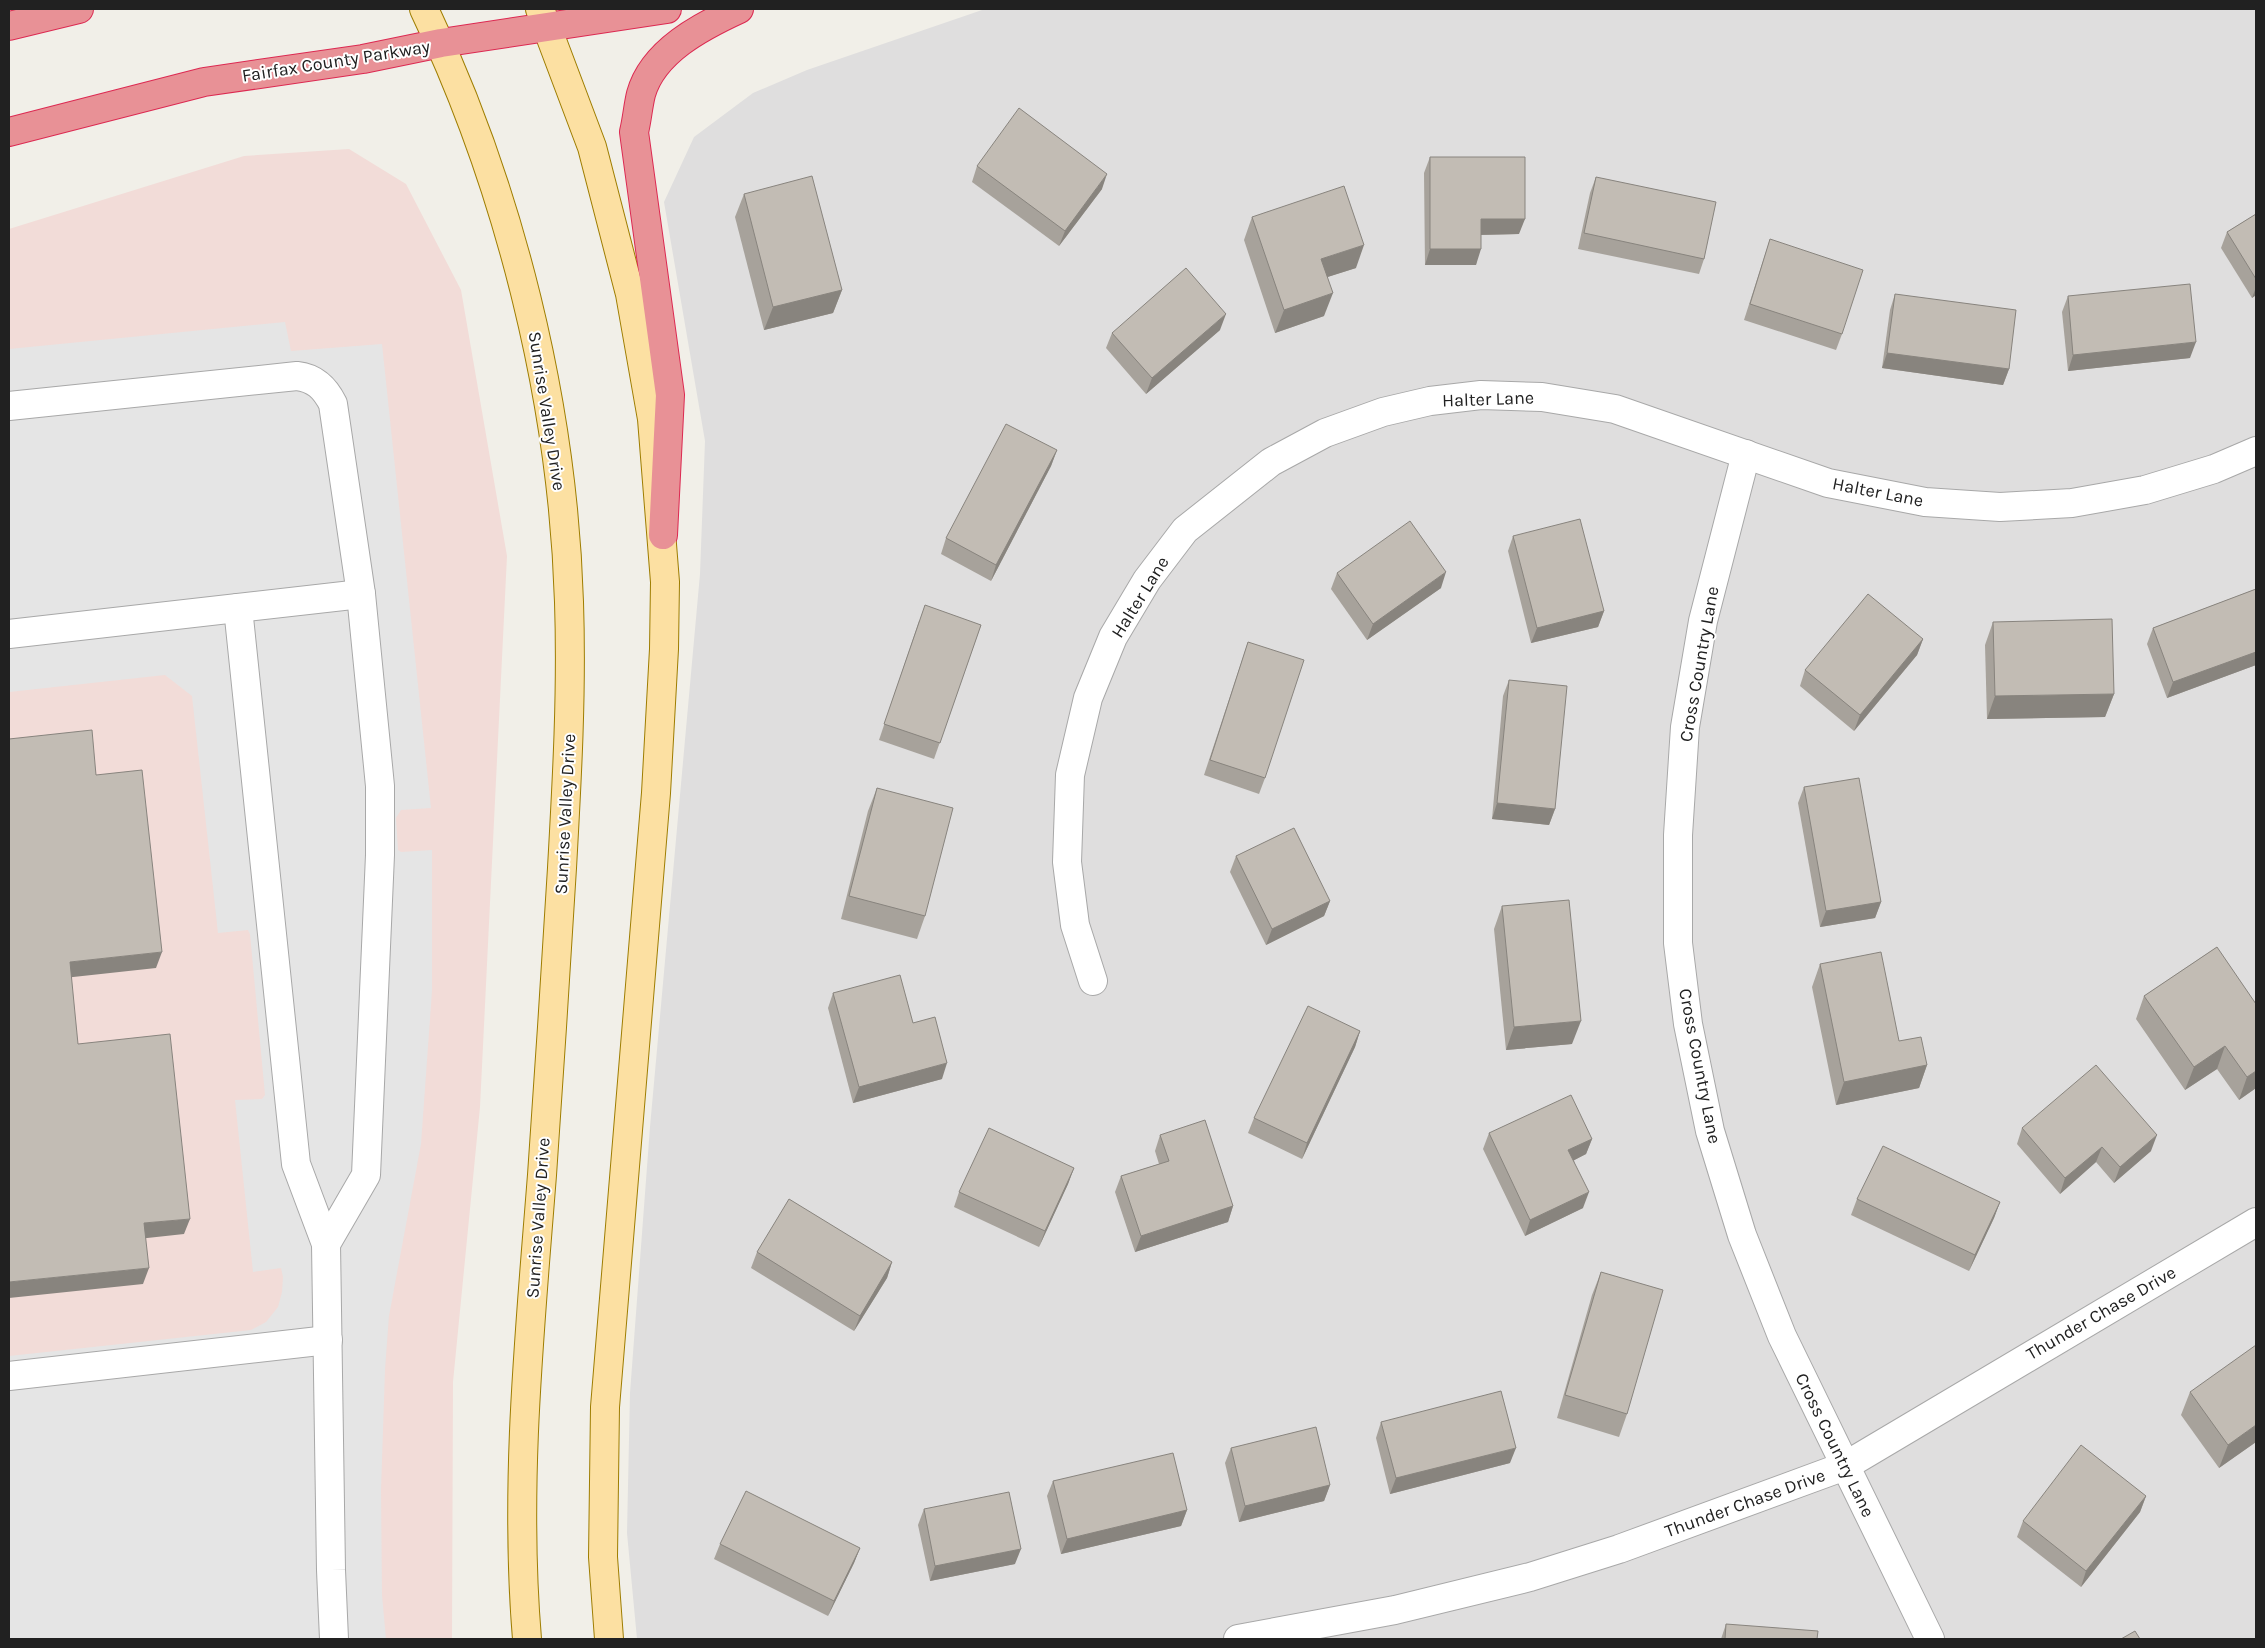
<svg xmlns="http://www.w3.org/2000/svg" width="2265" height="1648" font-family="Karla,sans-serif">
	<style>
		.residential { fill: #dfdede }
		.commercial { fill: #f2dcd8 }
		.parking { fill: #e5e5e5 }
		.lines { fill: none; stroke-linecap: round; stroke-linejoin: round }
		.minor-casing { stroke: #a8a8a8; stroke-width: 30 }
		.major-casing { stroke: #9e7d00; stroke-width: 30 }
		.highway-casing { stroke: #dc2951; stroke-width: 30 }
		.minor { stroke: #fff; stroke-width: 28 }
		.major { stroke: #fce0a2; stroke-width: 28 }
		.highway { stroke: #e89196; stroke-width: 28 }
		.wall { fill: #a7a29b }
		.shaded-wall { fill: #88847e }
		.building { fill: #c2bcb4; stroke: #88847e }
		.labels { text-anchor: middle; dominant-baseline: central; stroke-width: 4; stroke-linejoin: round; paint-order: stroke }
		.street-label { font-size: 18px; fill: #212121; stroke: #fff }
	</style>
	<rect width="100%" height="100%" fill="#f1efe8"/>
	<!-- residential -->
	<path class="residential" d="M985,9H2256V1639H637L627,1533L630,1393L650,1127L700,574L705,441L664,202L694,137L753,93L807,70Z"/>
	<!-- commercial -->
	<path class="commercial" d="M349,149L406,184L461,290L507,556L480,1107L453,1382L452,1639H9V229L244,156Z"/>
	<!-- parking -->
	<path class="parking" d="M285,322L291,351L382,344L431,808L401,810L396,818L398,850L401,852L432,850V991L421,1144L389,1316L385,1370L381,1490L382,1595L386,1639H9V1356L251,1330L266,1322L278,1307L282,1292L283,1277L281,1268L253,1272L235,1100L262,1099L265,1095L250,934L248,930L218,933L192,696L165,675L9,692V349Z"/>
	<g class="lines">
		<defs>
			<g id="minor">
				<path d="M9,406L297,376C315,378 325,388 333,404L361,594L380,786V855L366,1175L326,1244"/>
				<path d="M1746,454L1703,621L1685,727L1678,835V943L1688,1024L1710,1131L1742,1235L1782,1336L1930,1639"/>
				<path d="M238,608L296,1164L326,1244L331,1570L334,1639"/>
				<path d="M9,634L361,594"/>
				<path d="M1093,981L1075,925L1067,862L1070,775L1088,698L1113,637L1147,580L1185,530L1271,462L1325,433L1383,412L1430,401L1481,395L1542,397L1615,409L1828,483L1925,502L2000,507L2072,503L2145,490L2214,469L2256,451"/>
				<path d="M9,1376L328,1340"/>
				<path d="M1238,1639L1395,1610L1530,1577L1619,1549L1845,1466L2256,1222"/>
			</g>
			<g id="major">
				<path d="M424,9C510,189 563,403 569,602C572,691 567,779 562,868C556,970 549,1073 542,1175C530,1329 514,1484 527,1639"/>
				<path d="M540,9L592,147L630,294L652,419L665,582L664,649L656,793L605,1407L603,1557L609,1639"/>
			</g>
			<g id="highway">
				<path d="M9,26L79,9"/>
				<path d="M9,132L204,82L363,59L441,43L667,9"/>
				<path d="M663,535L670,395L634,132C637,120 638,106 641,94C653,51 702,26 739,9"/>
			</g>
		</defs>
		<!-- minor casing -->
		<use href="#minor" class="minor-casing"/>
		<!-- major casing -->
		<use href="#major" class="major-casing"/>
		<!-- highway casing -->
		<use href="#highway" class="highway-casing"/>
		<!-- minor -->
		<use href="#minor" class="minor"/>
		<!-- major -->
		<use href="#major" class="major"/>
		<!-- highway -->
		<use href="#highway" class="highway"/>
	</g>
	<!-- wall -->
	<g class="wall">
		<path d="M1430,157L1519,234L1481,235L1476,265H1425L1424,173Z"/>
		<path d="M977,166L1102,189L1059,246L972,182Z"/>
		<path d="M1596,177L1704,259L1699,274L1578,249L1590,193Z"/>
		<path d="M744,194L842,290L833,313L764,330L735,217Z"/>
		<path d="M2256,214V295L2252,298L2221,248L2227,232Z"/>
		<path d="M1252,217L1356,268L1327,277L1324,316L1275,333L1244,240Z"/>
		<path d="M1770,239L1842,334L1836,350L1744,320Z"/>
		<path d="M1895,294L2009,369L2003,385L1882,368L1890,310Z"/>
		<path d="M2068,296L2190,358L2068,371L2062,312Z"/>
		<path d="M1220,330L1146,394L1106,348L1112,333Z"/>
		<path d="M1057,450L1051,466L991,581L941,554L946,538Z"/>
		<path d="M1513,536L1604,611L1598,627L1531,643L1508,551Z"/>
		<path d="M1337,573L1441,588L1367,640L1331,589Z"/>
		<path d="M2256,589V665L2167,698L2147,644L2153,628Z"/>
		<path d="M919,621L981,625L934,759L879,740Z"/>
		<path d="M1993,622L2114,694L2105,717L1987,719L1985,645Z"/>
		<path d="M1923,639L1917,655L1854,731L1800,686L1805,670Z"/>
		<path d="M1248,642L1265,778L1259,794L1204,775Z"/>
		<path d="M1509,680L1555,809L1549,825L1492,819L1503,696Z"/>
		<path d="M1804,787L1881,902L1875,918L1820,927L1798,803Z"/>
		<path d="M877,788L925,916L917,939L841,919L868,811Z"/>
		<path d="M1236,856L1330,901L1324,916L1266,945L1230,872Z"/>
		<path d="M1502,906L1572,1044L1506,1050L1494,929Z"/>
		<path d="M2217,947L2256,1088L2239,1100L2217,1069L2185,1090L2136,1019L2144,996Z"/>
		<path d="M1820,964L1899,1041L1927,1065L1919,1088L1836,1105L1812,987Z"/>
		<path d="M833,993L913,1023L942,1079L853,1103L828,1008Z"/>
		<path d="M1360,1031L1355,1047L1302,1159L1248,1133L1254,1118Z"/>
		<path d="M2022,1128L2151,1151L2114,1183L2096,1162L2060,1194L2017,1144Z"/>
		<path d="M1489,1133L1592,1139L1586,1154L1574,1160L1583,1208L1525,1236L1483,1149Z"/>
		<path d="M1160,1135L1233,1206L1228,1222L1135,1252L1115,1192L1121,1176L1159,1164L1155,1151Z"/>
		<path d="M1074,1168L1068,1184L1039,1247L954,1207L959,1192Z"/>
		<path d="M1857,1199L2000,1202L1994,1218L1969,1271L1851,1215Z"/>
		<path d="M757,1252L892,1262L887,1278L854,1331L751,1268Z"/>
		<path d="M1601,1272L1627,1414L1619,1437L1557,1418L1592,1295Z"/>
		<path d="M2190,1392L2256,1442L2219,1468L2181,1415Z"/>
		<path d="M1381,1422L1510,1463L1390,1494L1376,1438Z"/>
		<path d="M1231,1448L1330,1485L1324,1501L1239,1522L1225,1463Z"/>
		<path d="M1053,1481L1187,1510L1181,1526L1061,1554L1047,1496Z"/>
		<path d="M2146,1496L2140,1512L2081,1587L2017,1537L2023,1521Z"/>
		<path d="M924,1509L1015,1564L930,1581L918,1525Z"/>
		<path d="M720,1544L860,1548L854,1563L828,1616L714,1559Z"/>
		<path d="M1726,1624L1817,1639H1721Z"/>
	</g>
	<!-- shaded-wall -->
	<g class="shaded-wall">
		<path d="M1107,174L1102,189L1059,246L1065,231Z"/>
		<path d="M1481,219H1525L1519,234L1475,235Z"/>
		<path d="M1364,245L1356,268L1312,282L1321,259Z"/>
		<path d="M1430,249H1481L1476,265H1425Z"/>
		<path d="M2256,287V295L2252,298Z"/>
		<path d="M842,290L833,313L764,330L773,307Z"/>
		<path d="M1333,293L1324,316L1275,333L1284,310Z"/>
		<path d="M1226,314L1220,330L1146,394L1152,378Z"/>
		<path d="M2196,342L2190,358L2068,371L2073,355Z"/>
		<path d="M1887,353L2009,369L2003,385L1882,368Z"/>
		<path d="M1057,450L1051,466L991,581L996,565Z"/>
		<path d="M1446,572L1441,588L1367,640L1373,624Z"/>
		<path d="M1604,611L1598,627L1531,643L1537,628Z"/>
		<path d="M1923,639L1917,655L1854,731L1860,715Z"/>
		<path d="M2256,652V665L2167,698L2173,682Z"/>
		<path d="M2114,694L2105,717L1987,719L1995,696Z"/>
		<path d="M1497,803L1555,809L1549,825L1492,819Z"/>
		<path d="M1330,901L1324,916L1266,945L1272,929Z"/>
		<path d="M1881,902L1875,918L1820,927L1826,911Z"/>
		<path d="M162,952L156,968L64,978L70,962Z"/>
		<path d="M1581,1021L1572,1044L1506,1050L1514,1027Z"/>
		<path d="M1360,1031L1355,1047L1302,1159L1307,1143Z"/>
		<path d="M2225,1046L2217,1069L2185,1090L2194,1067Z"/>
		<path d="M947,1063L942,1079L853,1103L859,1087Z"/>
		<path d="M1927,1065L1919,1088L1836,1105L1844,1082Z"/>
		<path d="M2256,1071V1088L2239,1100L2247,1077Z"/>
		<path d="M2157,1135L2151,1151L2114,1183L2120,1167Z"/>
		<path d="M1592,1139L1586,1154L1563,1166L1568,1150Z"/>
		<path d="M2102,1147L2096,1162L2060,1194L2065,1178Z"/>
		<path d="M1074,1168L1068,1184L1039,1247L1045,1231Z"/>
		<path d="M1589,1192L1583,1208L1525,1236L1530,1220Z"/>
		<path d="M2000,1202L1994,1218L1969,1271L1975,1255Z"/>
		<path d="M1233,1206L1228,1222L1135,1252L1141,1236Z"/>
		<path d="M190,1219L184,1234L138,1239L144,1223Z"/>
		<path d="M892,1262L887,1278L854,1331L860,1316Z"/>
		<path d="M149,1268L143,1284L9,1298V1282Z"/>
		<path d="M2256,1425V1442L2219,1468L2228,1445Z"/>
		<path d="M1516,1448L1510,1463L1390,1494L1396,1478Z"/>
		<path d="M1330,1485L1324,1501L1239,1522L1245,1506Z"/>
		<path d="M2146,1496L2140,1512L2081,1587L2086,1571Z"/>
		<path d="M1187,1510L1181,1526L1061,1554L1067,1539Z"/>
		<path d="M860,1548L854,1563L828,1616L834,1601Z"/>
		<path d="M1021,1549L1015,1564L930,1581L935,1566Z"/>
	</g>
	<!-- building -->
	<g class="building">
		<path d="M1019,108L1107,174L1065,231L977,166Z"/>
		<path d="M1430,157H1525V219H1481V249H1430Z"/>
		<path d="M812,176L842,290L773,307L744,194Z"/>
		<path d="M1596,177L1716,202L1704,259L1584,233Z"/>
		<path d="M1344,186L1364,245L1321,259L1333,293L1284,310L1252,217Z"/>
		<path d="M2256,214V279L2227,232Z"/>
		<path d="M1770,239L1863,270L1842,334L1750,304Z"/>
		<path d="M1186,268L1226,314L1152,378L1112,333Z"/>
		<path d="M2190,284L2196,342L2073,355L2068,296Z"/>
		<path d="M1895,294L2016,310L2009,369L1887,353Z"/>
		<path d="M1006,424L1057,450L996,565L946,538Z"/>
		<path d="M1580,519L1604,611L1537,628L1513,536Z"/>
		<path d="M1410,521L1446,572L1373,624L1337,573Z"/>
		<path d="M2256,589V652L2173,682L2153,628Z"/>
		<path d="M1868,594L1923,639L1860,715L1805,670Z"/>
		<path d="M925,605L981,625L940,743L884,724Z"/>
		<path d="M2112,619L2114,694L1995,696L1993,622Z"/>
		<path d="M1248,642L1304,660L1265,778L1210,760Z"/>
		<path d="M1509,680L1567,686L1555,809L1497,803Z"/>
		<path d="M92,730L96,775L142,770L162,952L70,962L78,1044L170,1034L190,1219L144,1223L149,1268L9,1282V739Z"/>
		<path d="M1859,778L1881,902L1826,911L1804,787Z"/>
		<path d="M877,788L953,808L925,916L849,896Z"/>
		<path d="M1294,828L1330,901L1272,929L1236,856Z"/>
		<path d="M1569,900L1581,1021L1514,1027L1502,906Z"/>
		<path d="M2217,947L2256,1004V1071L2247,1077L2225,1046L2194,1067L2144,996Z"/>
		<path d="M1881,952L1899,1041L1921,1037L1927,1065L1844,1082L1820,964Z"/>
		<path d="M900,975L913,1023L935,1017L947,1063L859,1087L833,993Z"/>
		<path d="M1308,1006L1360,1031L1307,1143L1254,1118Z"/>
		<path d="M2096,1065L2157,1135L2120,1167L2102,1147L2065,1178L2022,1128Z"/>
		<path d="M1571,1095L1592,1139L1568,1150L1589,1192L1530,1220L1489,1133Z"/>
		<path d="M1205,1120L1233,1206L1141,1236L1121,1176L1169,1161L1160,1135Z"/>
		<path d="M989,1128L1074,1168L1045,1231L959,1192Z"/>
		<path d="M1883,1146L2000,1202L1975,1255L1857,1199Z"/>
		<path d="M789,1199L892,1262L860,1316L757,1252Z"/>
		<path d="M1601,1272L1663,1290L1627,1414L1565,1395Z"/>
		<path d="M2256,1345V1425L2228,1445L2190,1392Z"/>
		<path d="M1501,1391L1516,1448L1396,1478L1381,1422Z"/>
		<path d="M1316,1427L1330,1485L1245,1506L1231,1448Z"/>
		<path d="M2081,1445L2146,1496L2086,1571L2023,1521Z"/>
		<path d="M1173,1453L1187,1510L1067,1539L1053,1481Z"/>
		<path d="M746,1491L860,1548L834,1601L720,1544Z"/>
		<path d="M1009,1492L1021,1549L935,1566L924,1509Z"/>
		<path d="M1726,1624L1818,1631L1817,1639H1725Z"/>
		<path d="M2135,1631L2140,1639H2121Z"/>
	</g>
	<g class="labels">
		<!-- street labels -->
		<g class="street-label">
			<text transform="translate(336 61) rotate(-9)">Fairfax County Parkway</text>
			<text transform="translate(1488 399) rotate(-2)">Halter Lane</text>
			<text transform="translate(547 411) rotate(81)">Sunrise Valley Drive</text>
			<text transform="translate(1878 492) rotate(11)">Halter Lane</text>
			<text transform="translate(1140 597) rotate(-58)">Halter Lane</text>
			<text transform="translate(1699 664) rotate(-80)">Cross Country Lane</text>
			<text transform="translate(565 814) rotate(-87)">Sunrise Valley Drive</text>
			<text transform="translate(1700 1066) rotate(79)">Cross Country Lane</text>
			<text transform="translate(538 1218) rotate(-86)">Sunrise Valley Drive</text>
			<text transform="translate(2101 1313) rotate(-30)">Thunder Chase Drive</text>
			<text transform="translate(1835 1445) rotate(64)">Cross Country Lane</text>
			<text transform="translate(1745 1503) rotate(-20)">Thunder Chase Drive</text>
		</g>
	</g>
	<!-- border -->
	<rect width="2265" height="1648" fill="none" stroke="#212121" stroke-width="20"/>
</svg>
